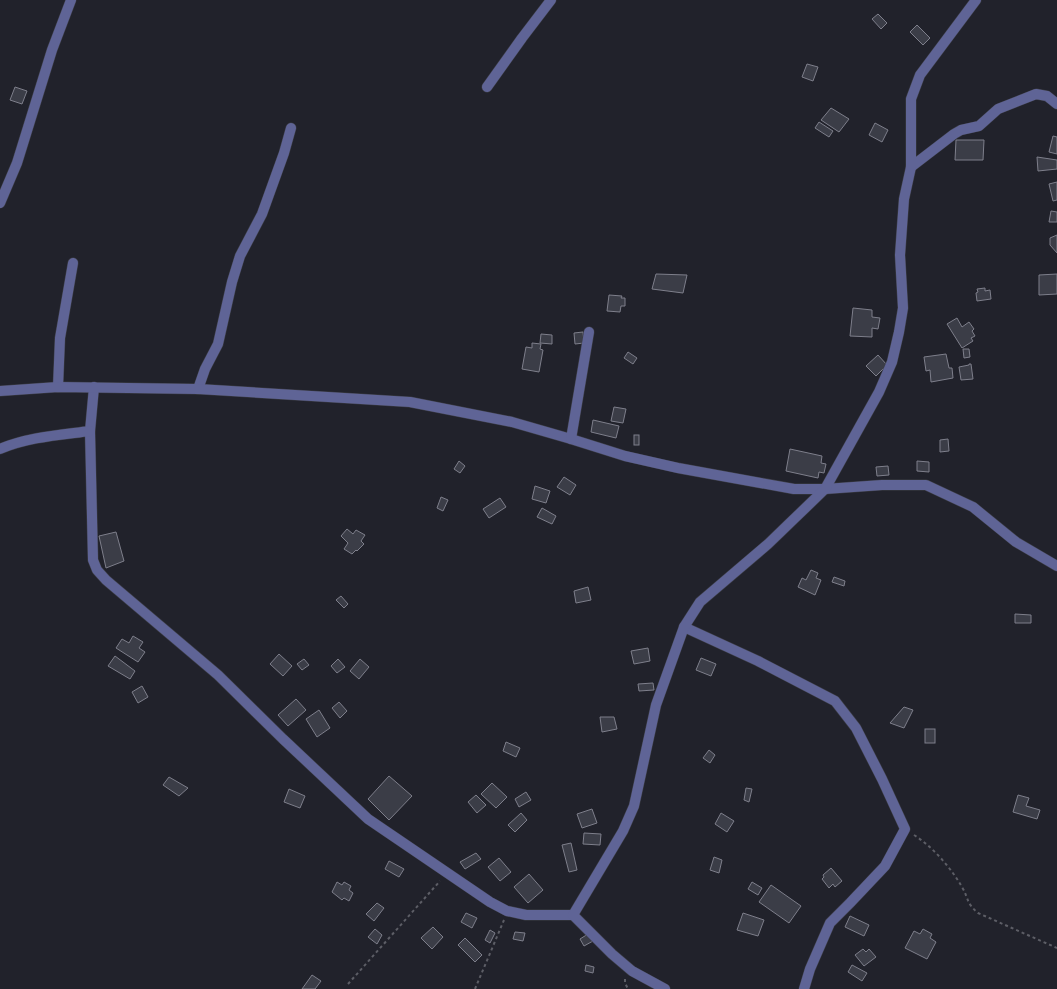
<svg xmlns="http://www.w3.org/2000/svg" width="1057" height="989" font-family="Raleway,sans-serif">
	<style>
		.building { fill: #3b3d47; stroke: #7e7f8b }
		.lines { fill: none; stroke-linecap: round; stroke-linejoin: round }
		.minor-casing { stroke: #3d3e47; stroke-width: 11 }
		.path { stroke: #5d5e66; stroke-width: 2; stroke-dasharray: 3 3; stroke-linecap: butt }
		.minor { stroke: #5f6496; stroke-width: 10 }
	</style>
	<rect width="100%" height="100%" fill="#21222b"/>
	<!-- building -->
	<g class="building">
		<path d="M878,14L887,23L881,29L872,19Z"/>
		<path d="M917,25L930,38L923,45L910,32Z"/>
		<path d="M807,64L818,67L813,81L802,77Z"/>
		<path d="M15,87L27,91L22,104L10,100Z"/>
		<path d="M831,108L849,119L839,132L821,120Z"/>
		<path d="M819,122L833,131L829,137L815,128Z"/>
		<path d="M875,123L888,130L882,142L869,135Z"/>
		<path d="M1053,136L1057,137V154L1049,152Z"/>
		<path d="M956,140H984L983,160H955Z"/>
		<path d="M1037,157L1057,160V169L1038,171Z"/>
		<path d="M1057,182V200L1053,201L1049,184Z"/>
		<path d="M1051,211L1057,212V222H1049Z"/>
		<path d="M1057,235V253L1050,245V238Z"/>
		<path d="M656,274L687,275L683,293L652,289Z"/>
		<path d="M1057,274V294L1039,295V275Z"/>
		<path d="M985,288V291L990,290L991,299L977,301L976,293L978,292L977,289Z"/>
		<path d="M609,295L622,296L621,298H625V306H621L620,312L607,311Z"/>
		<path d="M853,308L872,310V317L880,318L878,329L872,328V337L850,336Z"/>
		<path d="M957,318L962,327L969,322L974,329L972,331L975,336L971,338L973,341L962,348L947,324Z"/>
		<path d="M583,332L584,343L575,344L574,333Z"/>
		<path d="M541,334L552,335V344L540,343Z"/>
		<path d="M532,343L541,344L540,349L543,350L539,372L522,369L526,347L532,348Z"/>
		<path d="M963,349H969L970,357L964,358Z"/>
		<path d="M628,352L637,358L633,364L624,358Z"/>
		<path d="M946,354L949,368H952L953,378L931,382L930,370L926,371L924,357Z"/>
		<path d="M878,355L887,365L876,376L866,366Z"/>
		<path d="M969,364H971L973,379L961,380L959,367L969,365Z"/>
		<path d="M614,407L626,409L623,423L611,421Z"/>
		<path d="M593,420L619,426L616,438L591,432Z"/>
		<rect x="634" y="435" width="5" height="10"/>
		<path d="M948,439L949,451L940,452V440Z"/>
		<path d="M790,449L822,456L821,463L826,464L824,473L819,472L818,478L786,471Z"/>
		<path d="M459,461L465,466L460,473L454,469Z"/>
		<path d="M917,461L929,462V472L917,471Z"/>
		<path d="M888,466L889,475L877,476L876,467Z"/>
		<path d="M564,477L576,485L570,495L557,487Z"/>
		<path d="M535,486L550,491L546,503L532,499Z"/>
		<path d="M441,497L448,500L443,511L437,508Z"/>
		<path d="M500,498L506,507L489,518L483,509Z"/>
		<path d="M542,508L556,516L552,524L537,517Z"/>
		<path d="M347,529L353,534L356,530L365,535L361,541L364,544L357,551L356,550L352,554L344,549L348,543L341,536Z"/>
		<path d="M116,532L124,561L106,568L99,536Z"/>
		<path d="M811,570L818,573L816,578L821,580L815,595L798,587L802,578L806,580Z"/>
		<path d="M834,577L845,581L844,586L832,582Z"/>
		<path d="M588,587L591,600L576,603L574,591Z"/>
		<path d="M341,596L348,604L344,608L336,600Z"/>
		<path d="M1015,614L1031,615V623H1015Z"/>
		<path d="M133,636L143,642L139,648L145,652L138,662L116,648L122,639L129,643Z"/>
		<path d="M648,648L650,661L634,664L631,651Z"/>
		<path d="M279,654L292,666L283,676L270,664Z"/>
		<path d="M115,656L135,671L130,679L108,666Z"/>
		<path d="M701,658L716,664L711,676L696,670Z"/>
		<path d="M304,659L309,665L302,670L297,664Z"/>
		<path d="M338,659L345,667L337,673L331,666Z"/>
		<path d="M360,659L369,667L359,679L350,671Z"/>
		<path d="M653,683L654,690L639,691L638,684Z"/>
		<path d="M142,686L148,697L138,703L132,692Z"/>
		<path d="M296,699L306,710L288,726L278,715Z"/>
		<path d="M339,702L347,711L340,718L332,708Z"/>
		<path d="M904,707L913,710L904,728L890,723Z"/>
		<path d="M319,710L330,728L317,737L306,719Z"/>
		<path d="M600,717H614L617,729L602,732Z"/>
		<rect x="925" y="729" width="10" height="14"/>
		<path d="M506,742L520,748L516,757L503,751Z"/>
		<path d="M709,750L715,755L710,763L703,758Z"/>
		<path d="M389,776L412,796L389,820L368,799Z"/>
		<path d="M169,777L188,788L179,796L163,785Z"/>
		<path d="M492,783L507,797L496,808L481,794Z"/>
		<path d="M746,788L752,789L749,802L744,800Z"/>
		<path d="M289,789L305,796L300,808L284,802Z"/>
		<path d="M526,792L531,800L519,807L515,799Z"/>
		<path d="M476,795L486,805L477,813L468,802Z"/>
		<path d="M1018,795L1029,798L1026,806L1040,810L1037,819L1013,812Z"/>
		<path d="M592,809L597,823L582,828L577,814Z"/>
		<path d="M521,813L527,820L515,832L508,825Z"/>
		<path d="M721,813L734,821L727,832L715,824Z"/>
		<path d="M584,833L601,834L600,845L583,844Z"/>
		<path d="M571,843L577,870L569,872L562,845Z"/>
		<path d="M476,853L481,859L465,869L460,862Z"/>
		<path d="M714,857L722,860L719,873L710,870Z"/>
		<path d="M499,858L511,872L500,881L488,867Z"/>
		<path d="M389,861L404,869L399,877L385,869Z"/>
		<path d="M831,868L842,881L835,887L833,884L829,888L822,879L824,877L823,875Z"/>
		<path d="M529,874L543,890L528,903L514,887Z"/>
		<path d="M337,882L342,885L344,882L351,886L349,890L353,893L349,901L344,898L342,900L332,892Z"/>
		<path d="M752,882L762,888L758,895L748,889Z"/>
		<path d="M771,885L801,906L789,923L759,902Z"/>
		<path d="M377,903L384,908L374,921L366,914Z"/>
		<path d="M466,913L477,918L472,928L461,922Z"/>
		<path d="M743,913L764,920L758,936L737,930Z"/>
		<path d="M850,916L869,925L864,936L845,927Z"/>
		<path d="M433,927L443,937L432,949L421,938Z"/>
		<path d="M375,929L382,935L377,944L368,937Z"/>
		<path d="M923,929L932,934L930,938L936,942L927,959L905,948L914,931L920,934Z"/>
		<path d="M490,930L495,933L490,943L485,940Z"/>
		<path d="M515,932L525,933L523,941L513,939Z"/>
		<path d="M588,934L593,941L584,946L580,939Z"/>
		<path d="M465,938L482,955L475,962L458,945Z"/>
		<path d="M863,949L866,952L869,949L876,957L864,966L855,955Z"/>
		<path d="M586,965L594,967L593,973L585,971Z"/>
		<path d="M852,965L867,973L862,981L848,972Z"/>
		<path d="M312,975L321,981L315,989H302Z"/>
	</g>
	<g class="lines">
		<defs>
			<g id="minor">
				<path d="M487,87L522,38L551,0"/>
				<path d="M911,167L954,134L961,130L979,126L998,109L1036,94L1047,96L1057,104"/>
				<path d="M0,203L17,163L52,50L71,0"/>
				<path d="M58,387L60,338L73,263"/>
				<path d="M94,387L90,431L93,560L97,570L106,580L218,675L283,739L368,819L490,902L507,911L526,915H573"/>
				<path d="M198,389L205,369L218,344L232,282L240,256L262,214L284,153L291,128"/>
				<path d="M0,391L58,387L198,389L410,402L512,422L571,439L625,456L678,468L794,489H825L882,485H926L973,507L1016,542L1057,566"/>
				<path d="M571,439L589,332"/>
				<path d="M0,449C28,437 60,435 90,431"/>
				<path d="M684,627L758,661L835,701L856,728L882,779L905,829L885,866L850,903L830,923L810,969L804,989"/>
				<path d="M665,989L632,971L612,954L573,915L623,831L634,806L656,705L684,627L700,602L768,544L825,489L879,392L892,362L899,332L903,308L900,255L904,199L911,167V99L920,75L976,0"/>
			</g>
		</defs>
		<!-- minor casing -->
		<use href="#minor" class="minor-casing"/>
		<!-- path -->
		<g class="path">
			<path d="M914,835C933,847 951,868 962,887C969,899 966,903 978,913L1057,948"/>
			<path d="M625,979V983L628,989"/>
			<path d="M348,984L440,881"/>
			<path d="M475,989L504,920"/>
		</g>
		<!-- minor -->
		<use href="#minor" class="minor"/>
	</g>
</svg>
